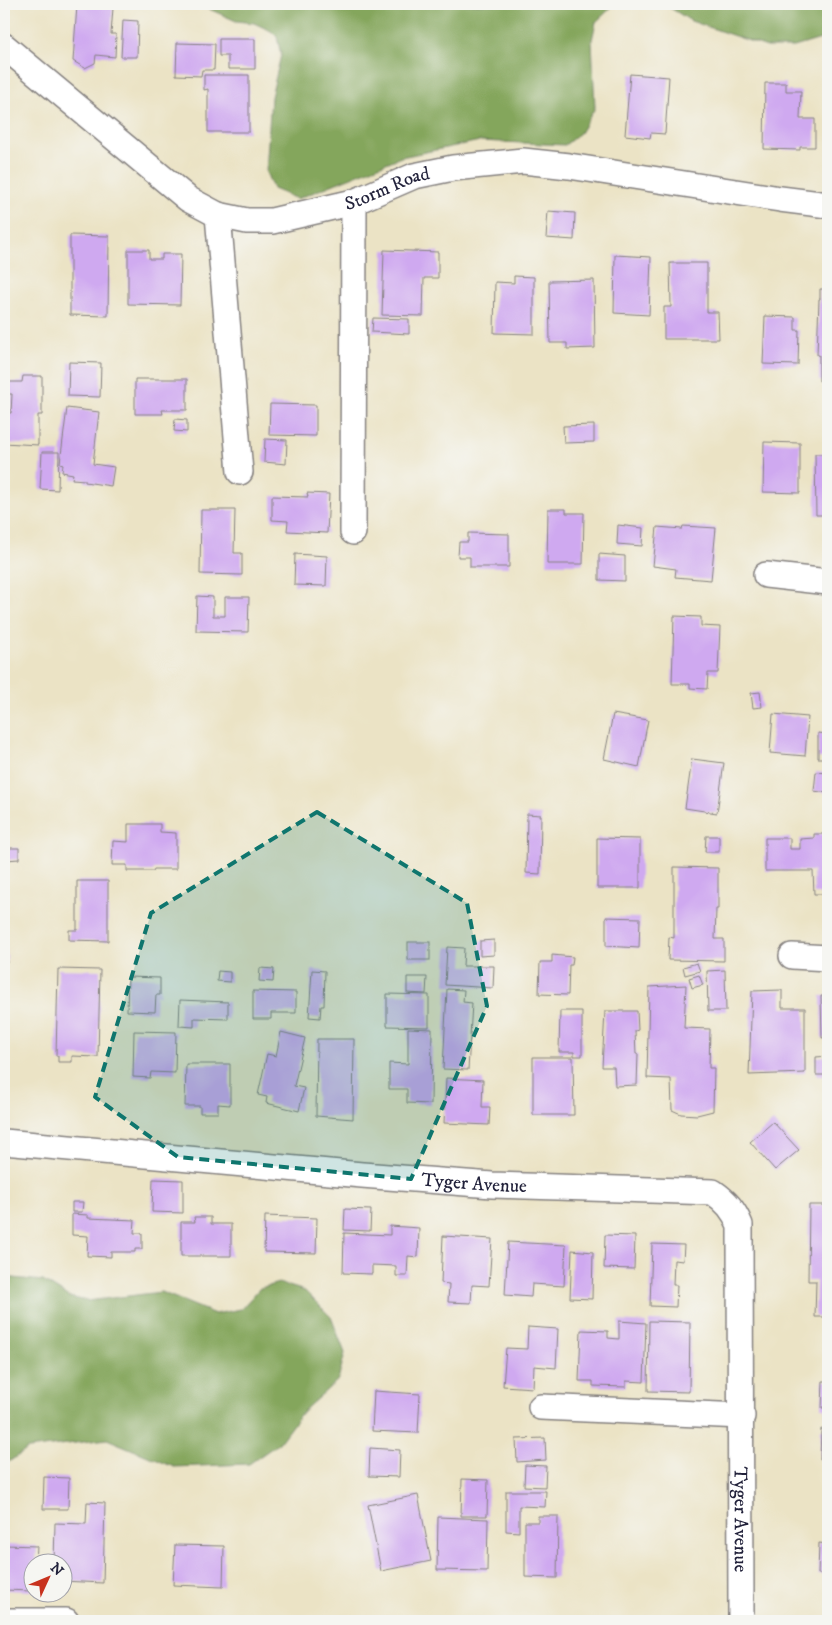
<svg xmlns="http://www.w3.org/2000/svg" width="832" height="1625" font-family="'IM FELL DW Pica',serif">
	<style>
		.forest { fill: #84a65b; stroke: #53644b }
		.building { fill: #cfa9f0 }
		.lines { fill: none; stroke-linecap: round; stroke-linejoin: round }
		.minor-casing { stroke: #868280; stroke-width: 28 }
		.minor { stroke: #fff; stroke-width: 25 }
		.marked { fill: #0f766e; fill-opacity: 0.2; stroke: #0f766e; stroke-width: 4; stroke-dasharray: 10 6; stroke-linejoin: round }
		.labels { text-anchor: middle; dominant-baseline: central; stroke-width: 4; stroke-linejoin: round; paint-order: stroke }
		.street-label { font-size: 19px; fill: #22223b; stroke: #f6f6f2 }
	</style>
	<rect width="100%" height="100%" fill="#f6f6f2"/>
	<filter id="ink" filterUnits="userSpaceOnUse"><feTurbulence type="fractalNoise" baseFrequency=".02" numOctaves="2"/><feDisplacementMap in="SourceGraphic" scale="10" xChannelSelector="R" yChannelSelector="G"/><feConvolveMatrix kernelMatrix="1 2 1 2 8 2 1 2 1" color-interpolation-filters="sRGB"/></filter>
	<filter id="wash" filterUnits="userSpaceOnUse"><feTurbulence type="fractalNoise" baseFrequency=".0096" numOctaves="4" result="noise"/><feDisplacementMap in="SourceGraphic" scale="20" xChannelSelector="R" yChannelSelector="G"/><feGaussianBlur stdDeviation="1.12" result="paint"/><feColorMatrix in="noise" values="0 0 0 0 0 0 0 0 0 0 0 0 0 0 0 0 0 1.4 0 .05"/><feComposite in="paint" operator="in"/></filter>
	<g filter="url(#wash)">
		<rect width="100%" height="100%" fill="#ebe3c5"/>
		<!-- forest -->
		<g class="forest">
			<path d="M198,4H615L596,22L592,40L595,108L580,133L565,145L480,141L401,157L297,199L273,189L266,172L271,97L281,55L277,37L271,31L254,23L236,21Z"/>
			<path d="M664,4H828V34L821,39L794,47H767L691,21Z"/>
			<path d="M4,1277L43,1281L69,1297L87,1301L161,1292L215,1314L241,1309L260,1288L279,1283L305,1291L331,1317L345,1353L338,1380L302,1412L279,1443L249,1464L174,1467L107,1439L28,1449L4,1465Z"/>
		</g>
		<g id="blocks">
			<!-- building -->
			<g class="building">
				<path d="M77,5L113,8L111,34H116L115,57L96,55L95,63L85,68L73,61Z"/>
				<path d="M123,20L138,21L137,57H121Z"/>
				<path d="M219,39H255V69H228V56H219Z"/>
				<path d="M177,43L215,44L214,70H202L201,76L176,75Z"/>
				<path d="M630,74L669,77L665,134L651,133L650,138L625,135Z"/>
				<path d="M204,75H249V132H208V89L204,90Z"/>
				<path d="M765,83H786V91H801L800,119H815V147H800V150L764,149Z"/>
				<path d="M548,211L575,213L574,240L546,238Z"/>
				<path d="M70,235L109,236L108,316L70,315Z"/>
				<path d="M128,250H149V259H162V254H181L180,305L128,304Z"/>
				<path d="M384,250L438,252V278H424L423,316L382,315Z"/>
				<path d="M615,255L651,257L649,315L614,313Z"/>
				<path d="M670,263H707V312H718L719,339H664V307H671Z"/>
				<path d="M514,276L534,277V334L494,333L495,282L514,283Z"/>
				<path d="M594,280L595,348L567,349V343H550L549,281Z"/>
				<path d="M820,289H828V381H819V355H817L819,299H820Z"/>
				<path d="M765,316L795,317V330H799L798,365L763,364Z"/>
				<path d="M373,318L409,319V334L372,332Z"/>
				<path d="M69,362L101,363L100,397L68,396Z"/>
				<path d="M23,376H42V415H38V445L4,443V413H11L12,394H4V382H22Z"/>
				<path d="M135,379H187V410H162L163,414H135Z"/>
				<path d="M270,404L316,405V436L269,435Z"/>
				<path d="M67,408L99,412L93,464L114,467L111,486L85,482V480L72,479L73,474L62,472L63,464L60,463Z"/>
				<path d="M175,419L187,420V432L174,431Z"/>
				<path d="M594,425V442L564,443L563,426Z"/>
				<path d="M265,439L287,440L286,464L264,462Z"/>
				<path d="M764,442L800,443V493L763,492Z"/>
				<path d="M42,452H59L58,490L40,489Z"/>
				<path d="M815,454H828V515H816Z"/>
				<path d="M307,493L329,494L327,533L287,531L288,521L272,520V496L308,497Z"/>
				<path d="M548,509H566V513H584L583,564H547Z"/>
				<path d="M201,510H235L234,553H242V575L200,574Z"/>
				<path d="M618,525L643,528L642,546L617,544Z"/>
				<path d="M683,526L716,528L711,580L675,577L676,569L653,566L657,527L682,529Z"/>
				<path d="M468,533L509,534V567H470V557H458L459,542H468Z"/>
				<path d="M295,554L327,556L326,586L294,585Z"/>
				<path d="M599,554L625,556V581L599,580Z"/>
				<path d="M197,596L213,597V616H225V597H249L248,632L196,631Z"/>
				<path d="M674,616L701,617V626L720,627L718,673H708L707,689L690,688V684H672Z"/>
				<rect x="825" y="670" width="3" height="28"/>
				<path d="M760,692L762,707L753,708L751,693Z"/>
				<path d="M613,714L648,720L639,767L604,759Z"/>
				<path d="M773,714L808,717L805,756L770,753Z"/>
				<path d="M818,733L828,734V758H818Z"/>
				<path d="M692,759L724,763L717,813L685,808Z"/>
				<path d="M816,772L828,773V793L814,791Z"/>
				<path d="M527,814L541,815L540,874L526,873Z"/>
				<path d="M128,824H160V832L176,833V869H154L153,871H127V865H112L113,841L128,842Z"/>
				<path d="M814,834H828V894H814L813,871H765V838H790V849H800V839L814,838Z"/>
				<path d="M706,836H719V852H705Z"/>
				<path d="M597,838L640,839V888H597Z"/>
				<path d="M6,848H19V859L6,860Z"/>
				<path d="M674,867L718,868V909H716L715,939H724V961L668,960L669,937L674,938Z"/>
				<path d="M77,881H108V941L69,940V930H77Z"/>
				<path d="M606,917L640,918L639,948L606,946Z"/>
				<path d="M4,940H6L7,963H4Z"/>
				<path d="M494,940V955L480,956V941Z"/>
				<rect x="408" y="942" width="22" height="18"/>
				<path d="M447,947L464,948L463,966H494L493,988L445,985Z"/>
				<path d="M552,955L573,957L572,965H569L568,995L539,994L540,962H552Z"/>
				<path d="M697,963L700,971L685,975L683,967Z"/>
				<path d="M260,968L274,969L273,982L259,981Z"/>
				<path d="M58,969L100,970L98,1057L72,1056V1062H58V1056H56Z"/>
				<path d="M312,970L325,971L324,1006H321L320,1018L309,1017Z"/>
				<path d="M725,970L726,1011H708L707,971Z"/>
				<path d="M218,971L230,972V982L217,981Z"/>
				<path d="M699,975L703,985L692,988L689,978Z"/>
				<path d="M128,977L160,978V995H156L155,1012L127,1011Z"/>
				<path d="M407,977H427L426,994L407,993Z"/>
				<path d="M686,985L684,1028L710,1029L709,1068H714L713,1111L697,1115L681,1114L672,1110L671,1079L647,1078L649,987Z"/>
				<path d="M447,989L464,990L463,1002L472,1003L468,1070L443,1069Z"/>
				<path d="M782,990V1008H805V1073L749,1075L752,991Z"/>
				<path d="M253,991L296,992V1013H271V1019H253Z"/>
				<path d="M387,994L429,995V1027L387,1026Z"/>
				<path d="M821,996H828V1037L822,1038Z"/>
				<path d="M180,1000L228,1002V1019L194,1018V1027L179,1026Z"/>
				<path d="M560,1011H582V1056H574V1052H559Z"/>
				<path d="M605,1011H637L638,1030L635,1031L636,1054H638L637,1085L615,1086L614,1067H602Z"/>
				<path d="M408,1028L432,1029L431,1104L407,1103V1089H389V1063L408,1064Z"/>
				<path d="M134,1031L176,1032L175,1073L151,1072L150,1078L133,1077Z"/>
				<path d="M281,1032L305,1038L294,1086L304,1088L299,1111L266,1103L267,1097L258,1095L267,1054L276,1056Z"/>
				<path d="M317,1039H354L353,1119L316,1116Z"/>
				<path d="M828,1056V1075H816V1057Z"/>
				<path d="M533,1057H573L574,1115H533Z"/>
				<path d="M186,1064H230V1105L218,1104V1113H200V1106H185Z"/>
				<path d="M446,1078L483,1080L482,1107H490L489,1125L444,1123Z"/>
				<path d="M773,1122L799,1150L775,1170L750,1142Z"/>
				<path d="M153,1179L183,1180V1213L152,1212Z"/>
				<path d="M72,1202H83L82,1212H72Z"/>
				<path d="M809,1205H828V1317H815L816,1281H808Z"/>
				<path d="M345,1209L371,1210L370,1231L344,1230Z"/>
				<path d="M72,1214L88,1215V1218L135,1220L134,1233H142V1249H135V1252H111V1257L87,1256L88,1236L72,1235Z"/>
				<path d="M265,1216L317,1218L316,1253L264,1252Z"/>
				<path d="M194,1217H211V1224H231V1256H181V1222H195Z"/>
				<path d="M390,1226L419,1228L418,1257L408,1256L407,1276H396V1266L372,1265V1274L343,1273L344,1233L390,1235Z"/>
				<path d="M605,1235L635,1236L634,1269L604,1268Z"/>
				<path d="M443,1236L492,1239L489,1286L472,1285L471,1303L448,1302L449,1284L441,1283Z"/>
				<path d="M508,1242L566,1245L564,1286L532,1284L531,1297L505,1295Z"/>
				<path d="M652,1244L684,1245L683,1261L674,1260L673,1285H677L676,1307L650,1306Z"/>
				<path d="M572,1250L593,1252L592,1299L570,1298Z"/>
				<path d="M619,1321L646,1323L644,1382L626,1381V1387L593,1386V1381H579L581,1330L608,1331V1338L619,1339Z"/>
				<path d="M649,1321L690,1322L689,1392L648,1391Z"/>
				<path d="M528,1327L558,1329L556,1368L534,1366L533,1388L503,1386L506,1348L527,1349Z"/>
				<path d="M823,1381H828V1416H825L826,1408H822Z"/>
				<path d="M374,1391L420,1394L418,1433L372,1431Z"/>
				<path d="M821,1429L828,1430V1471H824L825,1459H820Z"/>
				<path d="M545,1438L546,1460L517,1462L516,1439Z"/>
				<path d="M370,1448L400,1450L399,1477L369,1476Z"/>
				<path d="M525,1465L546,1466L545,1487L524,1486Z"/>
				<path d="M44,1477L69,1478L68,1509H43Z"/>
				<path d="M462,1479L488,1480L487,1516H461Z"/>
				<path d="M506,1491H546L545,1507L519,1506V1532L506,1531Z"/>
				<path d="M418,1495L431,1561L381,1571L368,1505Z"/>
				<path d="M87,1502L105,1503L103,1583L62,1581V1562H54L55,1523L86,1524Z"/>
				<path d="M538,1516H558L557,1578L525,1577V1522H538Z"/>
				<path d="M438,1517L488,1519L487,1571L437,1570Z"/>
				<path d="M819,1543L828,1544V1574H818Z"/>
				<path d="M4,1545L37,1546L36,1562H32V1591L4,1590Z"/>
				<path d="M175,1545L224,1546L223,1587L173,1585Z"/>
			</g>
		</g>
	</g>
	<g filter="url(#ink)">
		<use href="#blocks" fill-opacity="0" stroke="#868280" stroke-width="1"/>
		<g class="lines">
			<defs>
				<g id="minor">
					<path id="s1" d="M4,46L188,199L218,215L247,221H272L354,202L414,176L453,168L523,161L569,166L780,199L828,205"/>
					<path d="M218,215L240,472"/>
					<path d="M353,532L354,202"/>
					<path d="M766,575L828,582"/>
					<path d="M792,956L828,958"/>
					<path id="s2" d="M4,1142L362,1175L492,1185L713,1192C726,1201 734,1210 740,1225L741,1621"/>
					<path d="M541,1407L742,1416"/>
					<path d="M4,1621H66"/>
				</g>
			</defs>
			<!-- minor casing -->
			<use href="#minor" class="minor-casing"/>
			<!-- minor -->
			<use href="#minor" class="minor"/>
		</g>
	</g>
	<!-- marked area -->
	<path class="marked" d="M317,812L467,903L487,1006L411,1179L178,1157L95,1097L151,913Z"/>
	<g class="labels">
		<!-- street labels -->
		<g class="street-label">
			<text stroke="none"><textPath href="#s1" startOffset="448">Storm Road</textPath></text>
			<text stroke="none"><textPath href="#s2" startOffset="472">Tyger Avenue</textPath></text>
			<text stroke="none"><textPath href="#s2" startOffset="1049">Tyger Avenue</textPath></text>
		</g>
	</g>
	<!-- margin -->
	<rect width="832" height="1625" fill="none" stroke="#f6f6f2" stroke-width="20"/>
	<!-- north arrow -->
	<g transform="translate(48 1578) rotate(46)"><circle r="24" fill="#f6f6f2" stroke="#a1a1a9"/>
	<path d="M0-4L9 19L0 12L-9 19Z" fill="#c8321e"/>
	<text y="-8" font-size="14" font-weight="bold" text-anchor="middle" fill="#22223b">N</text>
	</g>
</svg>
